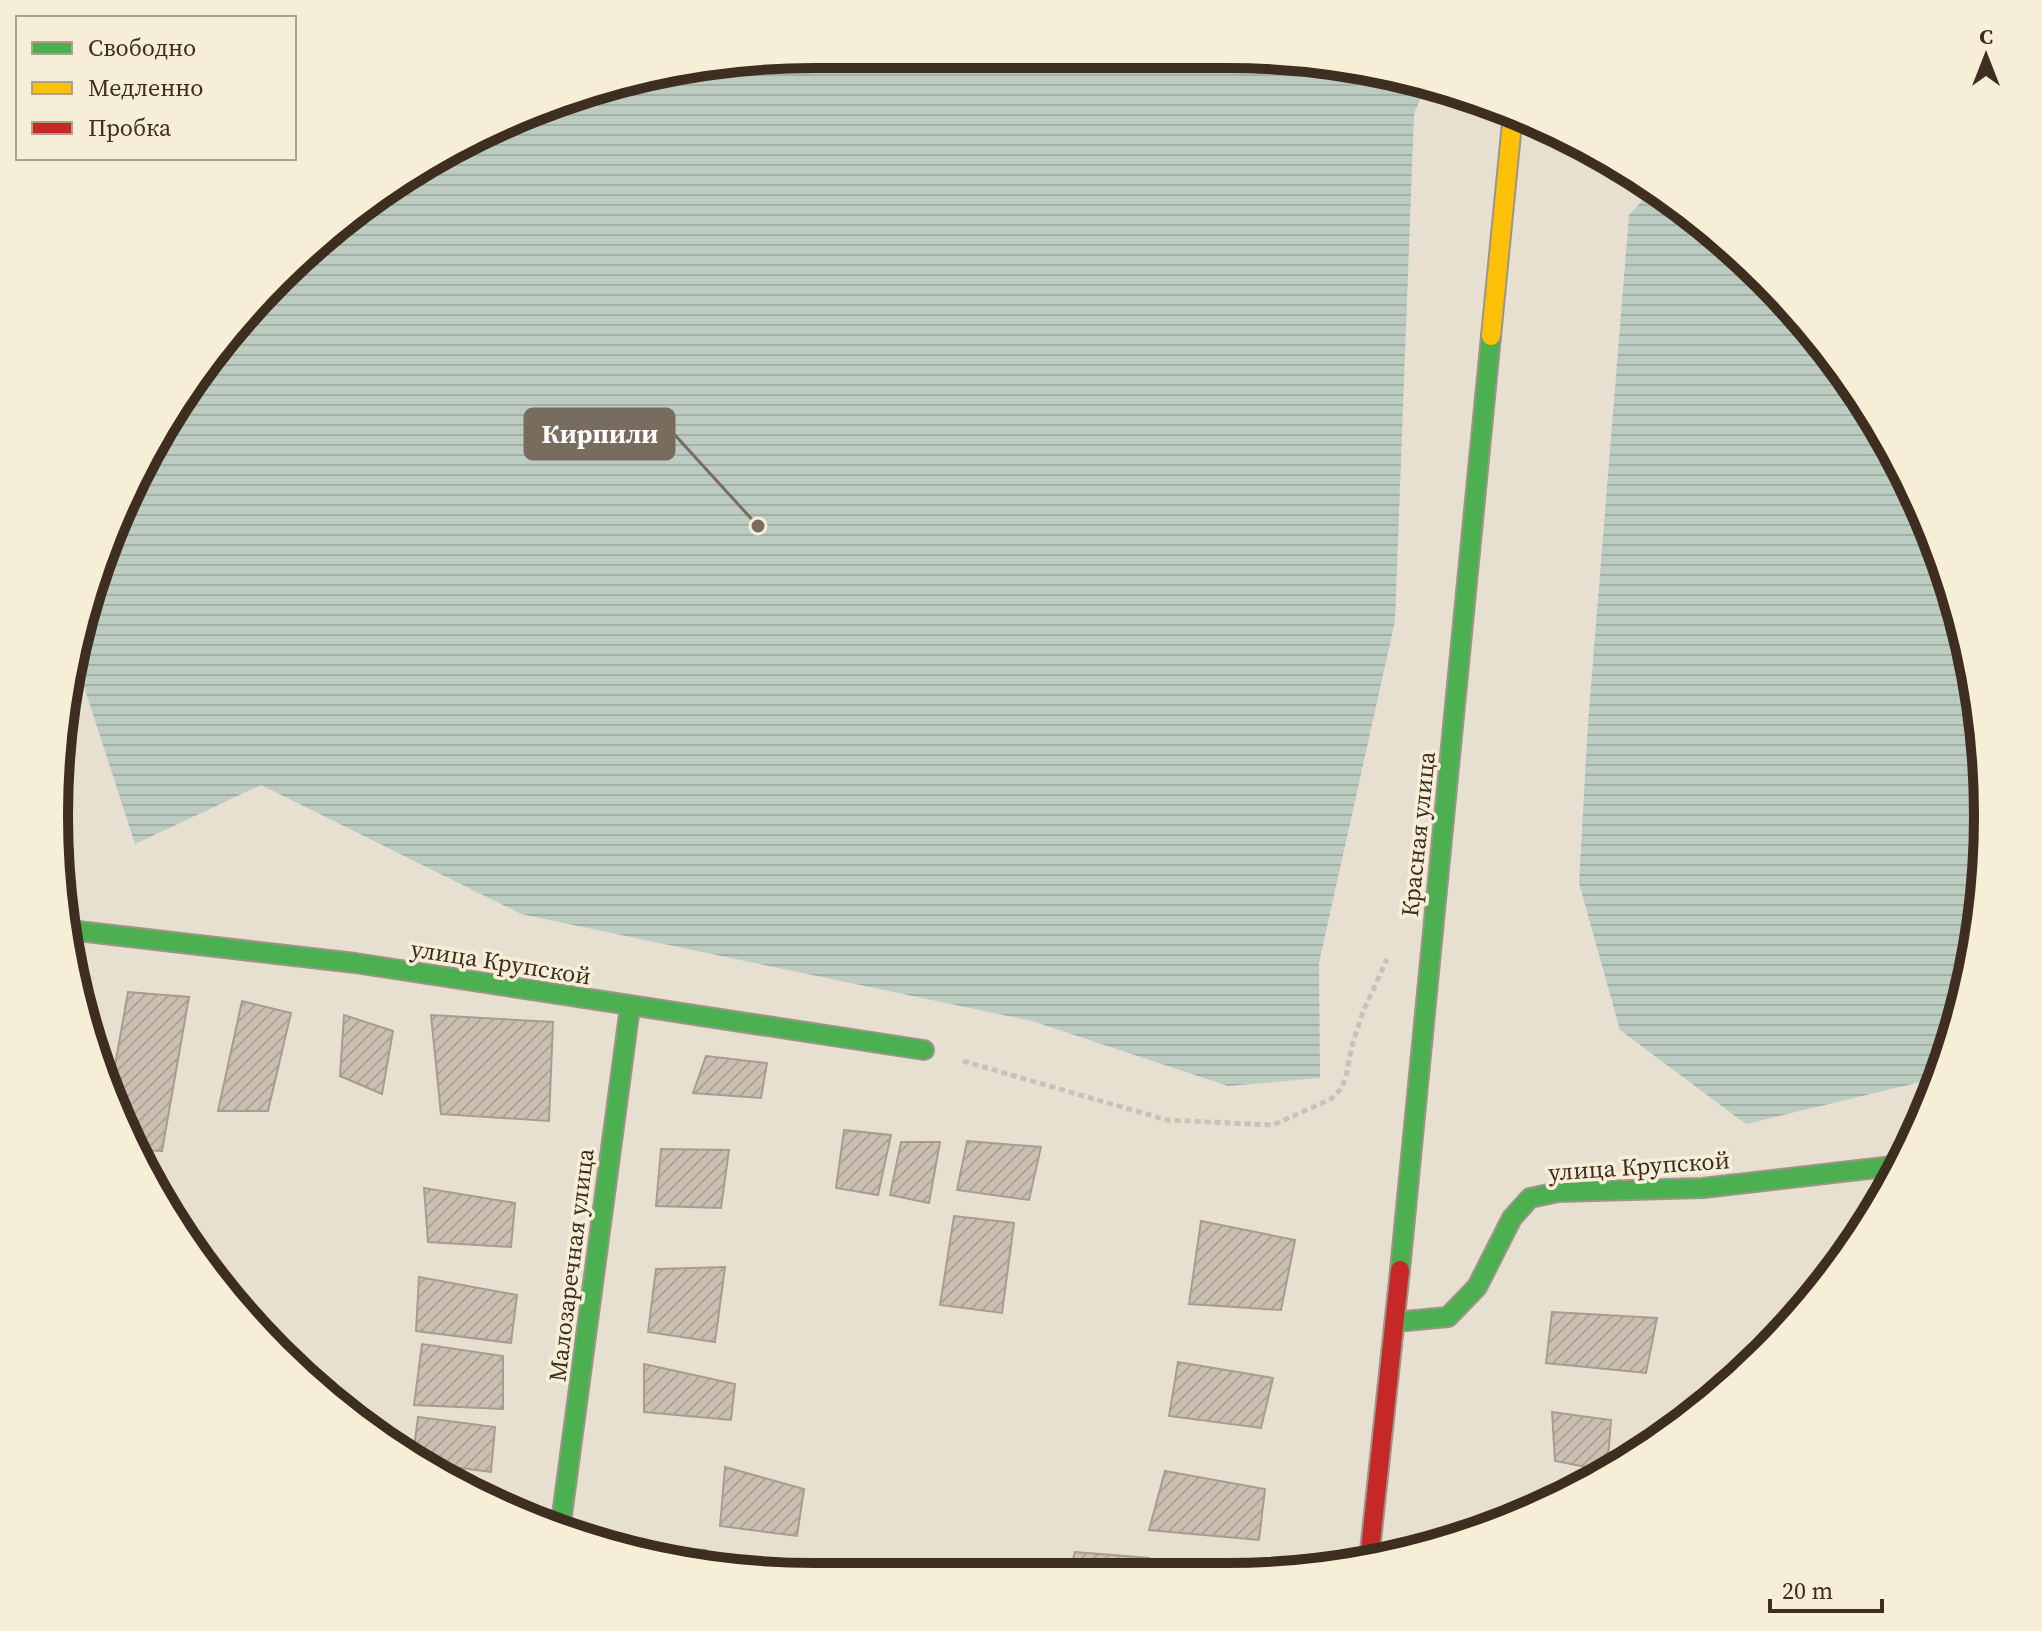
<svg xmlns="http://www.w3.org/2000/svg" width="2042" height="1631" font-family="'Source Serif 4',serif">
	<style>
		.water { fill: url(#water-rules) }
		.building { fill: url(#building-hatch); stroke: #a89c90; stroke-width: 2 }
		.lines { fill: none; stroke-linecap: round; stroke-linejoin: round }
		.fast-casing { stroke: #9c958a; stroke-width: 22 }
		.slow-casing { stroke: #9c958a; stroke-width: 22 }
		.jam-casing { stroke: #9c958a; stroke-width: 22 }
		.path { stroke: #c8c2b9; stroke-width: 5; stroke-dasharray: 6 4; stroke-linecap: butt }
		.fast { stroke: #4caf50; stroke-width: 18 }
		.slow { stroke: #ffc107; stroke-width: 18 }
		.jam { stroke: #c62828; stroke-width: 18 }
		.labels { text-anchor: middle; dominant-baseline: central; stroke-width: 7; stroke-linejoin: round; paint-order: stroke }
		.street-label { font-size: 24px; fill: #3d2e20; stroke: #f7eed8 }
		.rim { fill: none; stroke: #3d2e20; stroke-width: 10 }
		.leader { fill: none; stroke: #786c5e; stroke-width: 3 }
		.callout-dot { fill: #786c5e; stroke: #f7eed8; stroke-width: 3 }
		.callout { fill: #786c5e; stroke: #786c5e; stroke-width: 3 }
		.callout-label { font-size: 26px; text-anchor: middle; font-weight: bold; fill: #fff }
	</style>
	<defs>
		<pattern id="water-rules" width="6" height="5" patternUnits="userSpaceOnUse" patternTransform="scale(2)"><rect width="6" height="5" fill="#bcccc2"/><path d="M0 2.5h6" fill="none" stroke="#a2b0a6"/></pattern>
		<pattern id="building-hatch" width="6" height="6" patternUnits="userSpaceOnUse" patternTransform="scale(2)"><rect width="6" height="6" fill="#cbbfb2"/><path d="M-1 1l2-2M0 6l6-6M5 7l2-2" fill="none" stroke="#afa499"/></pattern>
	</defs>
	<rect width="100%" height="100%" fill="#e7e0d1"/>
	<!-- water -->
	<g class="water">
		<path d="M815,54L1276,56L1426,85L1414,114L1395,621L1319,963L1320,1078L1228,1086L1032,1021L521,914L261,785L135,844L77,665L74,663L80,618L156,434L277,277L435,156L619,80Z"/>
		<path d="M1653,189L1728,243L1886,435L1948,571L1982,717L1986,866L1962,1013L1937,1078L1746,1124L1620,1030L1579,883L1588,723L1629,215Z"/>
	</g>
	<!-- building -->
	<g class="building">
		<path d="M128,992L189,997L162,1151L137,1150L111,1088Z"/>
		<path d="M242,1001L291,1013L268,1111H218Z"/>
		<path d="M344,1015L393,1031L382,1094L340,1076Z"/>
		<path d="M431,1015L553,1022L549,1121L441,1114Z"/>
		<path d="M706,1056L767,1063L761,1098L693,1093Z"/>
		<path d="M844,1130L891,1135L878,1195L836,1188Z"/>
		<path d="M967,1141L1041,1147L1029,1200L957,1190Z"/>
		<path d="M901,1142H940L929,1203L890,1195Z"/>
		<path d="M661,1149L729,1150L721,1208L656,1206Z"/>
		<path d="M424,1188L515,1203L511,1247L428,1242Z"/>
		<path d="M954,1216L1014,1223L1002,1313L940,1305Z"/>
		<path d="M1201,1221L1295,1240L1281,1310L1189,1304Z"/>
		<path d="M725,1267L715,1342L648,1332L656,1269Z"/>
		<path d="M419,1277L517,1295L511,1343L416,1331Z"/>
		<path d="M1552,1312L1657,1318L1646,1373L1546,1363Z"/>
		<path d="M422,1344L503,1356V1409L414,1405Z"/>
		<path d="M1178,1362L1273,1378L1261,1428L1169,1416Z"/>
		<path d="M644,1364L735,1384L731,1420L644,1412Z"/>
		<path d="M1552,1412L1611,1420L1607,1471L1555,1461Z"/>
		<path d="M418,1417L495,1427L491,1472L429,1464L413,1455Z"/>
		<path d="M725,1467L804,1489L797,1536L720,1526Z"/>
		<path d="M1165,1471L1265,1489L1259,1540L1149,1530Z"/>
		<path d="M457,1480L491,1485V1500Z"/>
		<path d="M628,1545L706,1550L703,1566L667,1562L628,1551Z"/>
		<path d="M1075,1552L1149,1558L1146,1576H1068Z"/>
	</g>
	<g class="lines">
		<defs>
			<g id="fast">
				<path d="M69,930L355,963L924,1050"/>
				<path d="M1400,1270L1491,336"/>
				<path d="M1395,1322L1448,1317L1477,1287L1512,1218L1530,1198L1558,1192L1703,1188L1902,1165"/>
				<path d="M560,1530L630,1007"/>
			</g>
			<path id="slow" d="M1491,336L1513,113"/>
			<path id="jam" d="M1369,1560L1400,1270"/>
		</defs>
		<!-- fast casing -->
		<use href="#fast" class="fast-casing"/>
		<!-- slow casing -->
		<use href="#slow" class="slow-casing"/>
		<!-- jam casing -->
		<use href="#jam" class="jam-casing"/>
		<!-- path -->
		<path class="path" d="M963,1061L1167,1120L1273,1125L1331,1099L1341,1089L1346,1077L1352,1045L1363,1012L1387,959"/>
		<!-- fast -->
		<use href="#fast" class="fast"/>
		<!-- slow -->
		<use href="#slow" class="slow"/>
		<!-- jam -->
		<use href="#jam" class="jam"/>
	</g>
	<g class="labels">
		<!-- street labels -->
		<g class="street-label">
			<text transform="translate(1418 834) rotate(-84)">Красная улица</text>
			<text transform="translate(501 962) rotate(9)">улица Крупской</text>
			<text transform="translate(1639 1166) rotate(-4)">улица Крупской</text>
			<text transform="translate(571 1265) rotate(-83)">Малозаречная улица</text>
		</g>
	</g>
	<!-- crop -->
	<path d="M0 0H2042V1631H0ZM815 68H1227A747 747 0 0 1 1974 815V816A747 747 0 0 1 1227 1563H815A747 747 0 0 1 68 816V815A747 747 0 0 1 815 68Z" fill="#f7eed8" fill-rule="evenodd"/>
	<path class="rim" d="M815 68H1227A747 747 0 0 1 1974 815V816A747 747 0 0 1 1227 1563H815A747 747 0 0 1 68 816V815A747 747 0 0 1 815 68Z"/>
	<!-- callouts -->
	<path class="leader" d="M758 526L674 434"/>
	<circle class="callout-dot" cx="758" cy="526" r="8"/>
	<rect class="callout" x="525" y="409" width="149" height="50" rx="8"/>
	<g class="callout-label">
		<text x="600" y="443">Кирпили</text>
	</g>
	<!-- legend -->
	<rect x="16" y="16" width="280" height="144" fill="#f7eed8" stroke="#ada18e" stroke-width="2"/>
	<rect x="32" y="42" width="40" height="12" fill="#4caf50" stroke="#ada18e" stroke-width="2"/>
	<text x="88" y="56" font-size="24" fill="#3d2e20">Свободно</text>
	<rect x="32" y="82" width="40" height="12" fill="#ffc107" stroke="#ada18e" stroke-width="2"/>
	<text x="88" y="96" font-size="24" fill="#3d2e20">Медленно</text>
	<rect x="32" y="122" width="40" height="12" fill="#c62828" stroke="#ada18e" stroke-width="2"/>
	<text x="88" y="136" font-size="24" fill="#3d2e20">Пробка</text>
	<!-- north arrow -->
	<g transform="translate(1986 56)" stroke="#f7eed8" stroke-width="6" paint-order="stroke">
	<path d="M0-6L14 30L0 20L-14 30Z" fill="#3d2e20"/>
	<text y="-12" font-size="22" font-weight="bold" text-anchor="middle" fill="#3d2e20">С</text>
	</g>
	<!-- scale -->
	<path d="M1770 1599v12h112v-12" fill="none" stroke="#3d2e20" stroke-width="4"/>
	<text x="1782" y="1599" font-size="24" fill="#3d2e20" stroke="#f7eed8" stroke-width="6" paint-order="stroke">20 m</text>
</svg>
